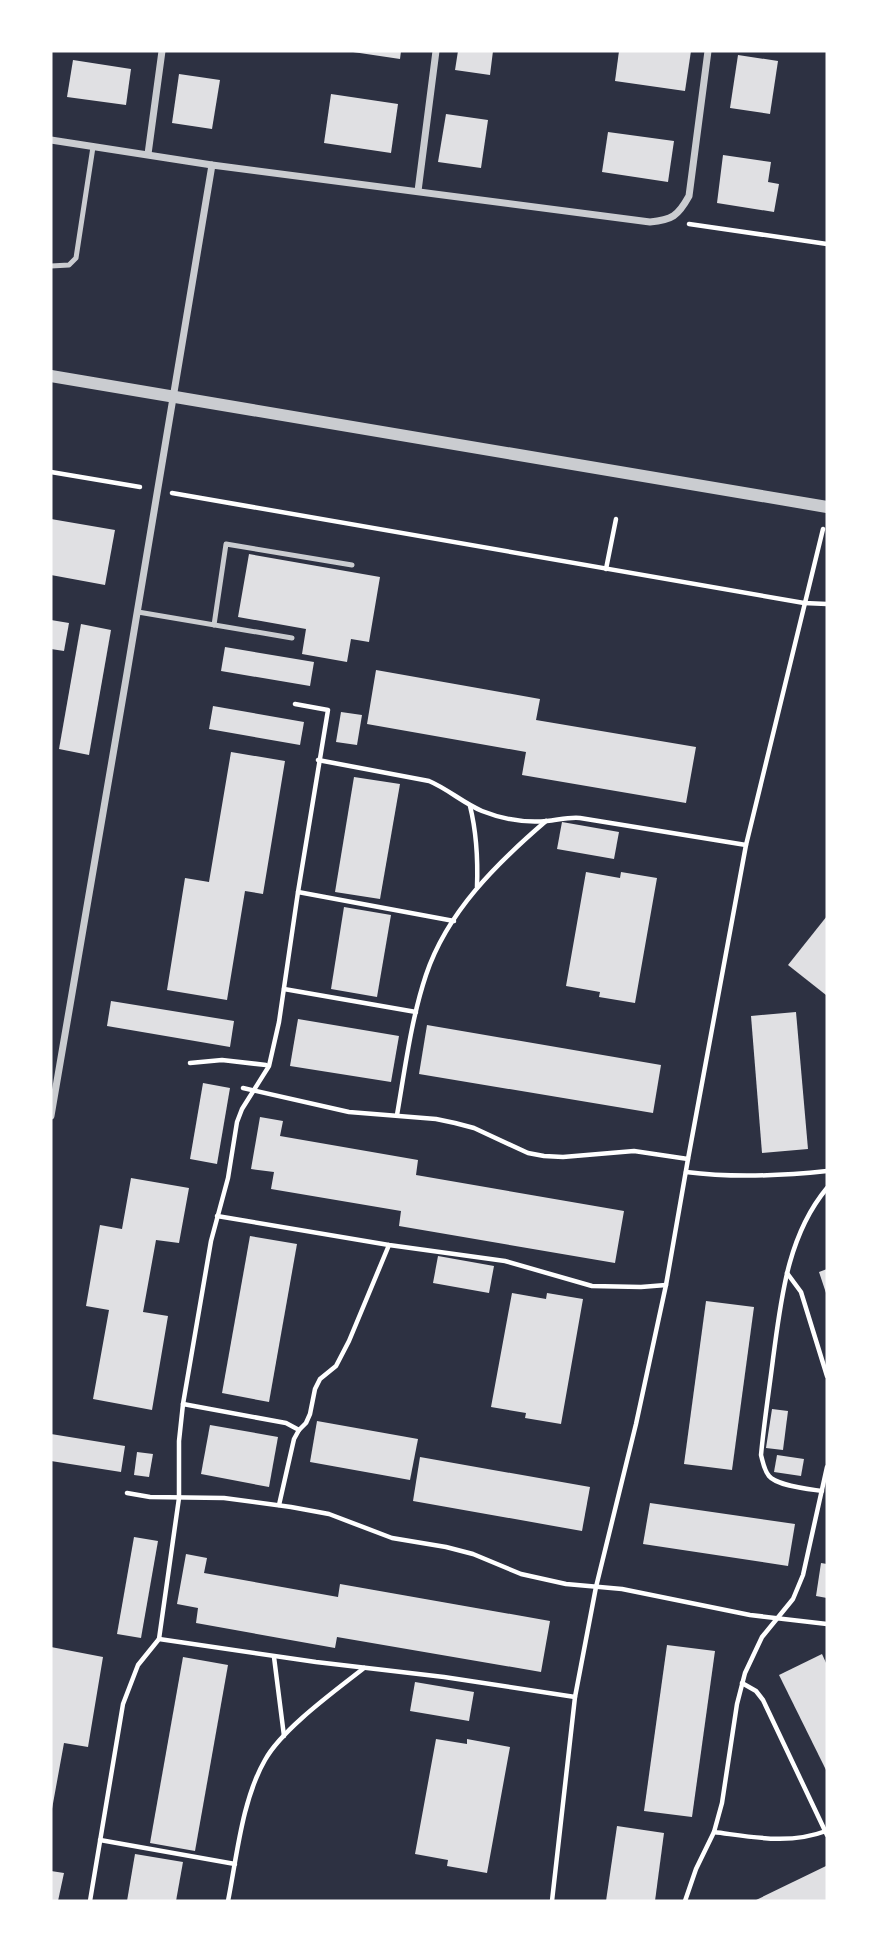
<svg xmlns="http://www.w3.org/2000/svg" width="878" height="1952" font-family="'Fira Sans Condensed',sans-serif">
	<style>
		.building { fill: #e0e0e3 }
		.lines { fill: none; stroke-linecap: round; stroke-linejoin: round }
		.path { stroke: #fff; stroke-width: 4.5 }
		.service { stroke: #caccd0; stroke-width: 5 }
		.minor { stroke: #caccd0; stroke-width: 7 }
		.tertiary { stroke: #caccd0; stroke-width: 12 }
	</style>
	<rect width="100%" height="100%" fill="#2d3142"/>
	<!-- building -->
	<g class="building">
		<path d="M353,51H401L400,59L353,52Z"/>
		<path d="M458,51H493L490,75L455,70Z"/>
		<path d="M619,51H691L685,91L615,81Z"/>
		<path d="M738,55L778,61L770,114L730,108Z"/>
		<path d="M73,60L131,69L126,105L67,97Z"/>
		<path d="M179,74L220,80L212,129L172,123Z"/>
		<path d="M331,94L398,104L391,153L324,143Z"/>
		<path d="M446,114L488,120L481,168L438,162Z"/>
		<path d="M608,132L674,141L668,182L602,172Z"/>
		<path d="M723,155L771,162L768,182L779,184L774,212L717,203Z"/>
		<path d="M51,519L115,530L105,585L51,575Z"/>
		<path d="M249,554L380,577L369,642L351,639L347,662L302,654L306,629L238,617Z"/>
		<path d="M51,620L69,623L64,651L51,649Z"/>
		<path d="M81,624L111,630L89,755L59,749Z"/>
		<path d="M225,647L314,662L310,686L221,671Z"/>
		<path d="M376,670L540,699L536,720L696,747L686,803L522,775L526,752L367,724Z"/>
		<path d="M213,706L304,722L300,745L209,729Z"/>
		<path d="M341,712L362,715L357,745L336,742Z"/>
		<path d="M231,752L285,761L263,894L245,891L227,1000L167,990L185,878L209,882Z"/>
		<path d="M354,777L400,784L380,899L335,892Z"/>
		<path d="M562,822L619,832L614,859L557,849Z"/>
		<path d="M586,872L620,878L621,872L657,878L635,1003L599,997L600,992L566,986Z"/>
		<path d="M344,907L391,915L377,997L331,989Z"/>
		<path d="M827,916V992L826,995L788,965Z"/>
		<path d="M111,1001L234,1021L230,1047L107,1026Z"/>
		<path d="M796,1012L808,1149L762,1153L751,1016Z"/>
		<path d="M298,1019L399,1036L391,1082L290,1066Z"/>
		<path d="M427,1025L661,1065L653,1113L419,1074Z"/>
		<path d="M203,1083L230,1088L217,1164L190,1159Z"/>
		<path d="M260,1117L283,1121L280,1136L418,1160L416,1175L624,1211L615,1263L399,1226L401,1211L271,1189L274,1172L251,1169Z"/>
		<path d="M131,1178L189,1188L179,1243L156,1240L143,1312L168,1316L152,1410L93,1399L109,1310L86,1306L100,1225L122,1229Z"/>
		<path d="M250,1236L297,1244L269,1402L222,1393Z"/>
		<path d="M438,1256L494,1266L489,1293L433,1283Z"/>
		<path d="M827,1269V1296L819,1272Z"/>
		<path d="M512,1293L546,1299L547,1293L583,1299L561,1424L525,1418L526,1413L491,1407Z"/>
		<path d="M706,1301L754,1307L732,1470L684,1464Z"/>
		<path d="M772,1409L788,1411L783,1450L766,1448Z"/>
		<path d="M317,1421L418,1439L410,1480L310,1462Z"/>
		<path d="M210,1425L278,1437L269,1487L201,1474Z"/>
		<path d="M51,1434L125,1446L121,1472L51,1461Z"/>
		<path d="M137,1452L153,1454L149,1477L134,1475Z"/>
		<path d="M777,1455L804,1459L801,1476L774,1472Z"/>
		<path d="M420,1457L590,1487L582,1531L413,1501Z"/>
		<path d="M650,1503L795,1524L788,1566L643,1544Z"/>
		<path d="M134,1537L158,1541L141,1638L117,1634Z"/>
		<path d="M186,1554L207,1558L204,1573L338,1597L340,1584L550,1621L541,1672L337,1637L335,1648L196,1623L198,1608L177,1604Z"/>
		<path d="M821,1563L827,1564V1598L816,1596Z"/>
		<path d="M667,1645L715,1651L692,1817L644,1811Z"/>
		<path d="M51,1647L103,1657L88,1747L64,1743L52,1809H51Z"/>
		<path d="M822,1654L827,1665V1772L779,1675Z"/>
		<path d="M183,1657L228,1665L195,1851L150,1843Z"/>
		<path d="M415,1682L474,1692L469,1721L410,1711Z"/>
		<path d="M436,1739L467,1744V1739L510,1747L487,1873L447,1866L448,1860L415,1854Z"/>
		<path d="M617,1826L664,1833L655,1901H606Z"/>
		<path d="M135,1854L183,1862L176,1901H127Z"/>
		<path d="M826,1866L827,1901H754Z"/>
		<path d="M51,1871L64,1873L58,1901H51Z"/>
	</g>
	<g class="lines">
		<!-- path -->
		<g class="path">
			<path d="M689,224L827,244"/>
			<path d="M51,472L140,487"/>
			<path d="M172,493L804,603L827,604"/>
			<path d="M606,569L616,519"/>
			<path d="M318,760L429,781C448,789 463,803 482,811C502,819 525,823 547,821C558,820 568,817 580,818L746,845"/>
			<path d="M470,806C477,834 478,859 477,887"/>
			<path d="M298,892L454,921"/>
			<path d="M284,989L416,1012"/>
			<path d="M190,1063L222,1060L266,1065"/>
			<path d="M243,1088L349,1112L436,1119L455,1123L474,1128L528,1153L544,1156L563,1157L634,1151L688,1159"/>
			<path d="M397,1115C405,1069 411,1020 426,975C447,912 497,863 546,821"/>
			<path d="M686,1172C733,1178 780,1176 827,1171"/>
			<path d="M217,1216L389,1245L505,1261L592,1286L641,1287L666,1285"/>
			<path d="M787,1273L801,1292L827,1376"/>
			<path d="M183,1404L286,1423L299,1430"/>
			<path d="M822,1491C809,1489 777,1486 769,1476C764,1470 763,1462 761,1455C764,1423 769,1391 773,1359C781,1300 787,1236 827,1188"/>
			<path d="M127,1493L150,1497L224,1498L291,1507L329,1514L392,1538L446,1547L473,1554L521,1574L566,1584L622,1589L750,1615L827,1624"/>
			<path d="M279,1505L294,1439L299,1430L306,1423L310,1414L315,1389L320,1379L336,1366L349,1341L389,1245"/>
			<path d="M159,1639L179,1498V1441L183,1404L211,1241L228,1178L237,1122L242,1109L269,1066L279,1022L298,892L328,710L295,704"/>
			<path d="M274,1657L284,1736"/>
			<path d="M742,1683L756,1691L763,1700L827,1835"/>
			<path d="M714,1832C753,1837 789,1845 826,1831"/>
			<path d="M100,1840L235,1864"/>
			<path d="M90,1901L123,1704L138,1665L159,1639L316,1662L444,1677L575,1697"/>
			<path d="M228,1901C237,1856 242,1800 265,1760C282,1729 335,1691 364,1668"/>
			<path d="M552,1901L575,1697L596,1587L636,1424L666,1285L688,1159L746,845L823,529"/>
			<path d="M685,1901L696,1869L714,1832L722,1803L737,1704L745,1673L762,1637L793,1599L803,1575L827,1467"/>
		</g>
		<!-- service -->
		<g class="service">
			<path d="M51,266L69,265L76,258L93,147"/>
			<path d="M138,612L292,638"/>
			<path d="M214,625L226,544L352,565"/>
		</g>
		<!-- minor -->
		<g class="minor">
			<path d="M51,140L212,165L650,222C672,220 678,216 689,196L708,51"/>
			<path d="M148,154L162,51"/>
			<path d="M418,191L436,51"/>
			<path d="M51,1116L127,673L212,165"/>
		</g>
		<!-- tertiary -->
		<path class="tertiary" d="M51,376L827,507"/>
	</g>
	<!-- border -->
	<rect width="878" height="1952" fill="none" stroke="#ffffff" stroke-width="105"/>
</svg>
